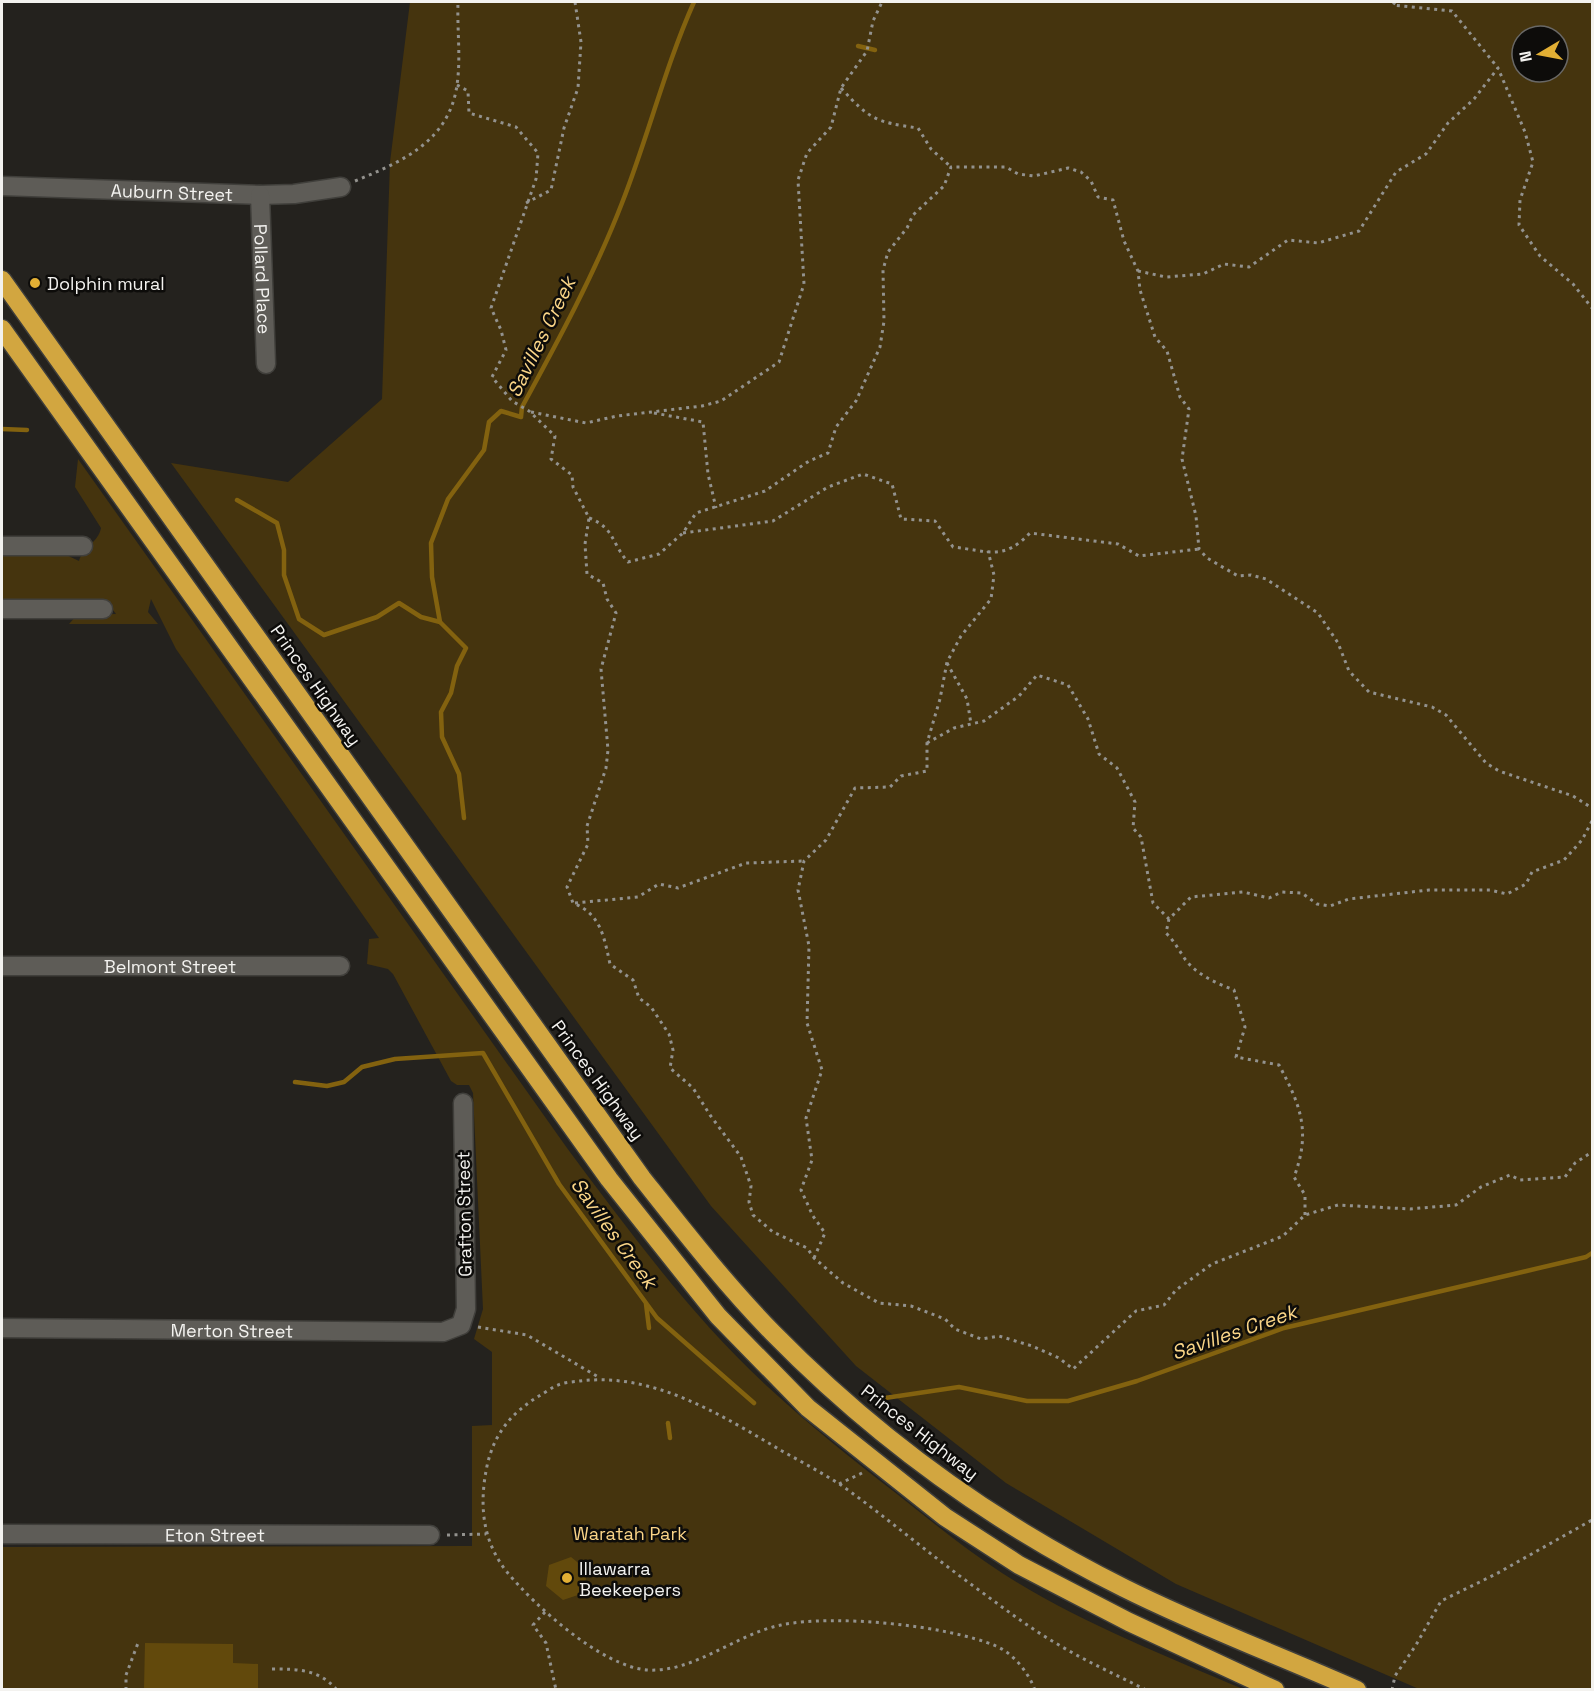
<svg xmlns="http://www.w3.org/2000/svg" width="1594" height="1691" font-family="'Space Grotesk',sans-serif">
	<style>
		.green { fill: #45340e; fill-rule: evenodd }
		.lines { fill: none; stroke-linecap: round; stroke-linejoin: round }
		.stream { stroke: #83620f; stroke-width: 4.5 }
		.building { fill: #62490c }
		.minor-casing { stroke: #403f3b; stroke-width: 21 }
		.highway-casing { stroke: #403f3b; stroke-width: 21 }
		.path { stroke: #93928e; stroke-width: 3; stroke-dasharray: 3 4.5; stroke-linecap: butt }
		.minor { stroke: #5e5c57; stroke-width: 18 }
		.highway { stroke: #d2a640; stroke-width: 18 }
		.poi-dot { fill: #e2af34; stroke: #0d0c0a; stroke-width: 2 }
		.labels { text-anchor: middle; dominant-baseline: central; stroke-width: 5; stroke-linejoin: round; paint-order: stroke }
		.street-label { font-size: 18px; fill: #f3f2ef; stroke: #0d0c0a }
		.poi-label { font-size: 18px; fill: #f3f2ef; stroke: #0d0c0a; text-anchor: start }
		.park-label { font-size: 18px; fill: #fad487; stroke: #0d0c0a }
		.water-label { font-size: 20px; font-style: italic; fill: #fad587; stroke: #0d0c0a }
	</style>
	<rect width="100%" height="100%" fill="#24221e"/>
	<!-- green -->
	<g class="green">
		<path d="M410,2H1592V1689H1419L1176,1584L1006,1483L856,1366L711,1206L171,463L288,482L382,399L390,162ZM1522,36H1558V72H1522Z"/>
		<path d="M78,459L567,1148C629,1231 692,1317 768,1387C809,1425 853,1460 897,1494C931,1521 965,1549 1002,1573C1077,1621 1161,1654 1243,1689H2V1547L472,1546V1426L492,1425V1352L474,1339L483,1309L473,1093L469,1085H457L451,1081L393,974L388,969L367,964L369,939L379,938L176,649L151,599L148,612L158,624H69L77,615L116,614L110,606L2,603V553L60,552L79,561C83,547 98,543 101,528L75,487Z"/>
	</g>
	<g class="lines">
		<!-- stream -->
		<g class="stream">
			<path d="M858,46L875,50"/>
			<path d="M2,429L27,430"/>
			<path d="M237,500L277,523L284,550V575L299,619L324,635L377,617L399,603L421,617L440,622"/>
			<path d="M464,818L459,774L442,737L441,712L451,693L457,666L466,648L440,622L432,577L431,543L448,499L484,450L489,422L501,411L521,417L522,407C558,341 595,273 622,203C648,137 665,67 694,2"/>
			<path d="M295,1082L327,1086L344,1082L362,1067L395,1059L483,1053L559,1184L657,1318L754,1403"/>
			<path d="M646,1304L649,1328"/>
			<path d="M885,1398L959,1387L1027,1401H1068L1137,1381L1284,1328L1586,1257L1592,1253"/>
			<path d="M668,1423L670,1438"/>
		</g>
	</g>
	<!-- building -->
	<g class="building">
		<path d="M571,1557L587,1570L584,1593L563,1600L546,1586L549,1565Z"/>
		<path d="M145,1643L233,1644V1663L258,1664V1689H144Z"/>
	</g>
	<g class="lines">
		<defs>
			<g id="minor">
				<path id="s1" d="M2,186L260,195L294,194L341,187"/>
				<path id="s2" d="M260,195L266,364"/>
				<path d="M2,546H83"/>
				<path d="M2,609H103"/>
				<path id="s3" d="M2,966H340"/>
				<path id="s4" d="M2,1328L443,1332L461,1325L466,1309L463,1103"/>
				<path id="s5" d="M2,1534L430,1535"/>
			</g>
			<g id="highway">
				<path d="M2,280L642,1178C684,1231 726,1285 773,1333C875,1437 995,1524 1124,1588C1200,1626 1280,1656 1357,1690"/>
				<path d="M2,329L609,1179L718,1316L808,1408L945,1517L1019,1565L1129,1622L1275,1690"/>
			</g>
		</defs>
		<!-- minor casing -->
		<use href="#minor" class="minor-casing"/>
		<!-- highway casing -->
		<use href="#highway" class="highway-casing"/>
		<!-- path -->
		<g class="path">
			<path d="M1395,2L1393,5L1452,11L1498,68"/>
			<path d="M457,85L468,91L469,113L516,127L538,153L536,179L491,308L501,330L506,350L492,377L512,401L529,411L555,436L551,459L572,475L573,487L589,518L585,544L587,574L603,583L607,599L616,613L601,669L608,750L606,768L587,826L588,844L567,887L573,903C601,914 604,937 610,964L633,980L639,998L651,1007L669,1034L673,1050L670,1068L693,1088L710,1115L741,1157L751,1186L749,1202L753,1215L773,1232L807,1248L814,1258L843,1283L879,1303L911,1306L945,1319L955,1329L981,1339L999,1336L1032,1346L1059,1358L1073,1369L1136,1311L1164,1305L1176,1290L1212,1264L1283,1236L1305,1215L1338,1205L1410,1209L1456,1205L1481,1187L1510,1175L1520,1180L1565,1177L1575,1163L1592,1152"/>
			<path d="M841,88C870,120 876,122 918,128L931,149L951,167"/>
			<path d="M355,181C401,162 449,142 457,85C461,58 457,29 458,2"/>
			<path d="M526,203L551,190L564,128L578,88L581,42L575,2"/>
			<path d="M1138,271L1166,277L1203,274L1224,264L1249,267L1288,240L1318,243L1359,231L1396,172L1426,154L1448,123L1474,99L1498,68L1525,132L1533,162L1520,200L1519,225L1540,256L1573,284L1592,308"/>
			<path d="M531,412L586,423L617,416L702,406L721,401L779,362L804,284L798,180L807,153L831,127L841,88L867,51L873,21L882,2"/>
			<path d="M654,413L703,422L708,474L716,508"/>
			<path d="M589,518C615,528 611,543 628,562L659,554L683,533L696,513L765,491L809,461L828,453L836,427L856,401L880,347L884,321L883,270L888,252L907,228L913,215L944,186L951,167H1006L1018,174L1034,176L1068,168L1081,172L1091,181L1098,197L1113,200L1124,241L1138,271L1140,290L1155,337L1167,351L1180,397L1189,409L1182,459L1196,516L1199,549L1207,558L1238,576L1251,575L1266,579L1318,613L1338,643L1349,671L1369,692L1432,707L1446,715L1486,763L1499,771L1573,796L1592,808"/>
			<path d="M683,533L773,521L828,487L863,474L892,484L901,519L935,521L953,547C989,551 1003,561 1030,533L1118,544L1139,556L1199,549"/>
			<path d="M947,663L967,699L971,724"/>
			<path d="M927,743L954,728L984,721L1019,696L1037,675L1068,685L1088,719L1099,754L1117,768L1135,802L1133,828L1141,837L1153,903L1169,919"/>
			<path d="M575,903L638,897L659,884L678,888L746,863L804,861"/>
			<path d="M1305,1215V1195L1294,1177C1311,1132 1301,1106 1279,1065L1236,1057L1245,1027L1234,990C1216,983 1193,973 1183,956C1177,947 1174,941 1166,933L1169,919L1191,897L1243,892L1269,898L1282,892L1302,893L1317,904L1330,906L1349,899L1429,890H1490L1507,894L1526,884L1532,872L1564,860L1582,840L1592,821"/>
			<path d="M814,1258L825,1233L813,1216L801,1190L812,1160L806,1118L822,1070L807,1023L809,946L798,890L804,861L826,840L855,788L890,787L901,776L927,771V743L940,699L947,662L961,636L991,599L994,575L988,551"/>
			<path d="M478,1327L527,1335L600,1378"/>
			<path d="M839,1484L862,1473"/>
			<path d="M447,1535L486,1534"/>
			<path d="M545,1612L533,1625L546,1643L556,1690"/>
			<path d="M272,1669C297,1669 319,1669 337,1690"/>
			<path d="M126,1690V1675L138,1643"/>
			<path d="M1035,1690C1028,1672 1014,1654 996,1646C946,1625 834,1614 781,1625C736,1634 694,1673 647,1670C601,1666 535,1606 507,1572C482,1541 479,1504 487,1466C494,1434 511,1413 539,1396C545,1393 552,1387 558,1385C565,1382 573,1382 580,1381C654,1372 721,1415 782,1451C802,1462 822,1473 841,1485C886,1517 928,1553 972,1585C1001,1606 1029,1628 1059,1645C1087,1662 1117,1675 1146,1690"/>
			<path d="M1392,1690L1395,1676L1416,1645L1441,1601L1496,1574L1592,1520"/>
		</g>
		<!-- minor -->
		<use href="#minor" class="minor"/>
		<!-- highway -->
		<use href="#highway" class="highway"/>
	</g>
	<!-- markers -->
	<g class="poi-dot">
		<circle cx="35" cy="283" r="6"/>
		<circle cx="567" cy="1578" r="6"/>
	</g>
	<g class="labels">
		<!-- street labels -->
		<g class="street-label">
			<text stroke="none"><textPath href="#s1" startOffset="170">Auburn Street</textPath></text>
			<text stroke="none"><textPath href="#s2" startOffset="84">Pollard Place</textPath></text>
			<text transform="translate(316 685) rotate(55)">Princes Highway</text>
			<text stroke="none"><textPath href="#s3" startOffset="168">Belmont Street</textPath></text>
			<text transform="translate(598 1080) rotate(54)">Princes Highway</text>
			<text transform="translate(464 1214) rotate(-91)">Grafton Street</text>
			<text stroke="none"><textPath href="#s4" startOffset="230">Merton Street</textPath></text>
			<text transform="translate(920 1432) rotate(38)">Princes Highway</text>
			<text stroke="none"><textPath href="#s5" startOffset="213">Eton Street</textPath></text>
		</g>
		<!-- poi labels -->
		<g class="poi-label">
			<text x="47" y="283">Dolphin mural</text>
			<text x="579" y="1568">Illawarra<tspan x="579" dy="21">Beekeepers</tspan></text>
		</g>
		<!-- park labels -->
		<g class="park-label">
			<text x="630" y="1533">Waratah Park</text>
		</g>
		<!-- water labels -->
		<g class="water-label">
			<text transform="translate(541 337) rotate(-64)">Savilles Creek</text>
			<text transform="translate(614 1233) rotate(54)">Savilles Creek</text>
			<text transform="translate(1234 1332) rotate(-19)">Savilles Creek</text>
		</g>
	</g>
	<!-- border -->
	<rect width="1594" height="1691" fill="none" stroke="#f3f2ef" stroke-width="6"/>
	<!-- north arrow -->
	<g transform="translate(1540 54) rotate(260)"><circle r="28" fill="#0d0c0a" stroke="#696866" stroke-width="1.5"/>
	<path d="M0-4.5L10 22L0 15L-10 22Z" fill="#e2af34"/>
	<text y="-9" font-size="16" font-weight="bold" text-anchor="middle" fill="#f3f2ef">N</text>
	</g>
</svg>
